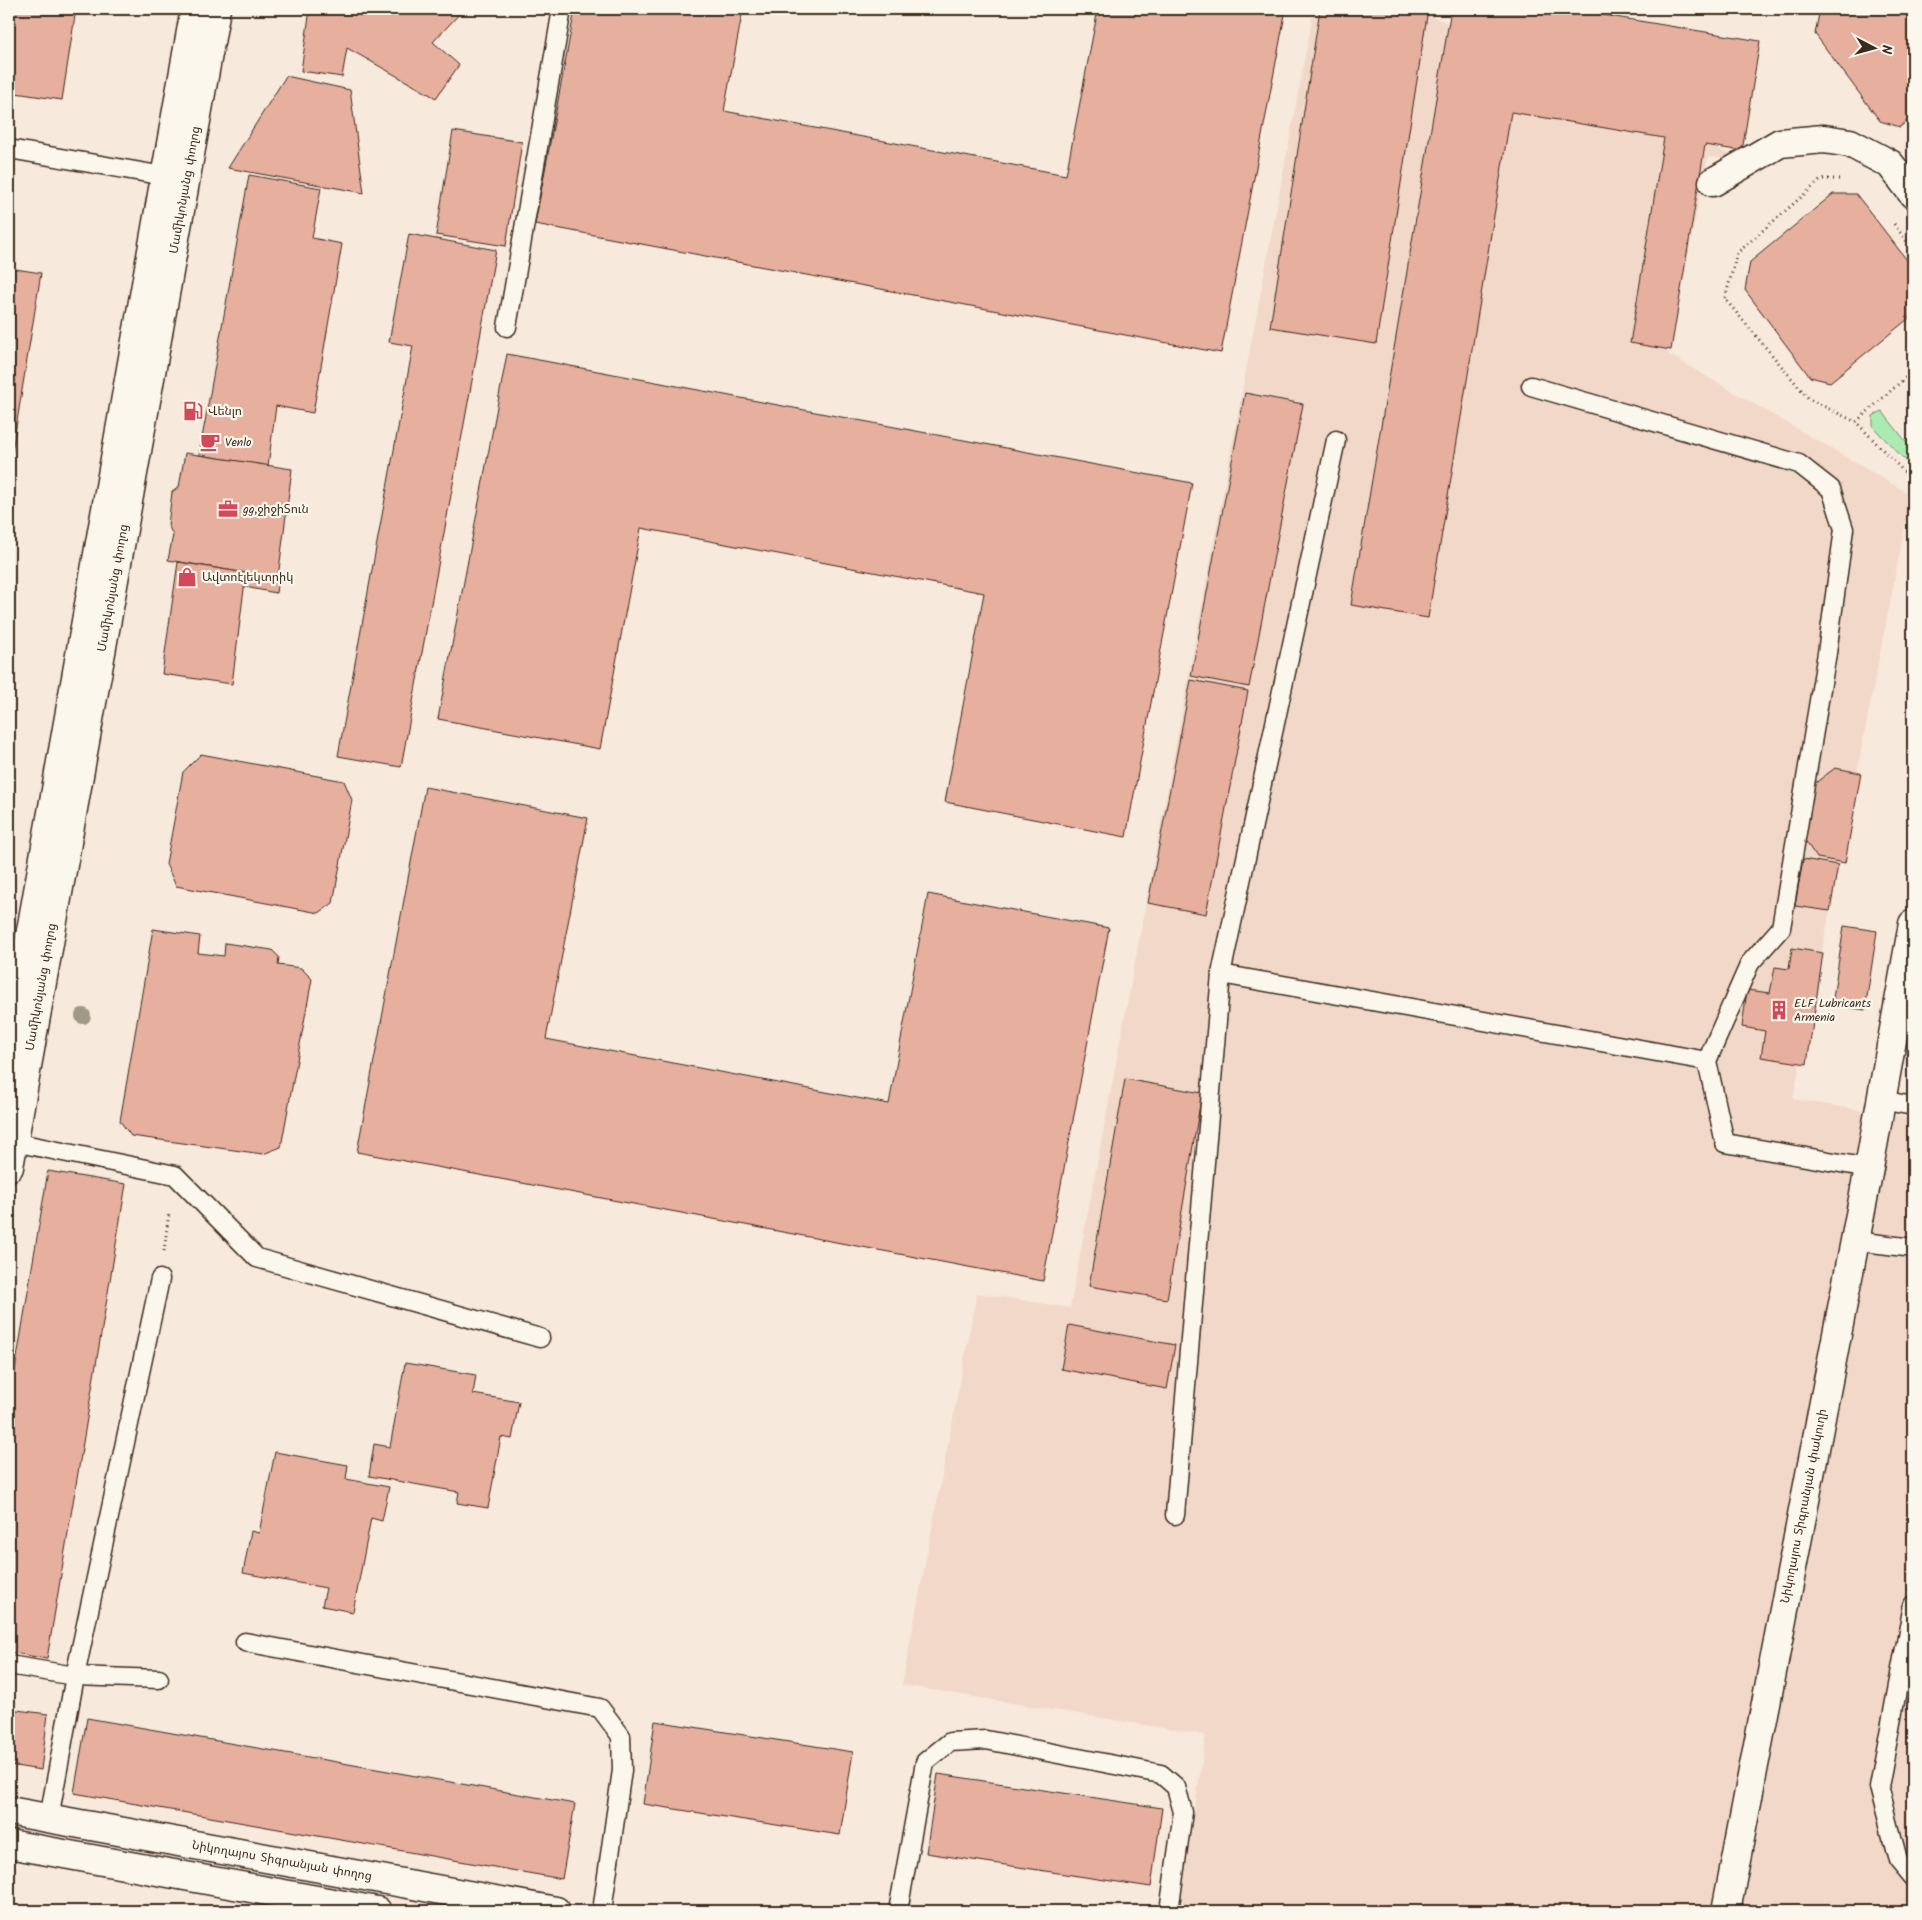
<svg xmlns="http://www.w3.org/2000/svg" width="1922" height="1920" font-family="Kalam,'Noto Sans Armenian',sans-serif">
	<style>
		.built { fill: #f2d8c9 }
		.green { fill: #abebb3; stroke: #738a68 }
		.building { fill: #e7af9e; stroke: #3b2a1e }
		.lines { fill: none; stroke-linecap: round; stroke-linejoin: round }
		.service-casing { stroke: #3b2a1e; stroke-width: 21 }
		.minor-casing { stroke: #3b2a1e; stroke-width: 31 }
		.tertiary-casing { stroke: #3b2a1e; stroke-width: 31 }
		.path { stroke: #3b2a1e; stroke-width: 3; stroke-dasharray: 1 4; stroke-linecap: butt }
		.service { stroke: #fbf7ec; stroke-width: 18 }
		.minor { stroke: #fbf7ec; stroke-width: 28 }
		.tertiary { stroke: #fbf7ec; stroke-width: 28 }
		.tree { fill: #9f9a88 }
		.labels { text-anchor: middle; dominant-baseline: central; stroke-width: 4.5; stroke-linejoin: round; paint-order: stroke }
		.street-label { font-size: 12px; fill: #3b2a1e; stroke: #fbf7ec }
		.poi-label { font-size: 12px; fill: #3b2a1e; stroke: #fbf7ec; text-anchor: start }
	</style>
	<rect width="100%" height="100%" fill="#f7e9dc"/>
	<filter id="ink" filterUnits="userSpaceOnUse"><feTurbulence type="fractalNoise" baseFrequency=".02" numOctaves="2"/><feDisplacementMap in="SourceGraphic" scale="10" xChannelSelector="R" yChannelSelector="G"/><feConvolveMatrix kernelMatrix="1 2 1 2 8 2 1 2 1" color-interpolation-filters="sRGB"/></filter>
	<g filter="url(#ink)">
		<!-- built -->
		<path class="built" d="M1314,9H1417L1742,160L1708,157L1668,354L1911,495L1793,1099L1913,1119V1911H1179L1206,1735L902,1685L977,1293L1070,1308Z"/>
		<!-- green -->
		<path class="green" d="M1882,411L1911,448H1913V468L1873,427V416Z"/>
		<!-- building -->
		<g class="building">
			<path d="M9,9H76L62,100L9,92Z"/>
			<path d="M310,9H464L433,42L459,65L436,98L347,48L342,77L301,71Z"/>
			<path d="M575,9H743L724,111L1066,175L1098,9H1286L1221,353L535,224Z"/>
			<path d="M1320,9H1428L1376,344L1270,327Z"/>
			<path d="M1451,9H1567L1760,41L1742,151L1705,145L1671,350L1630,343L1664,138L1511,112L1428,618L1351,605Z"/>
			<path d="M1820,9H1913V116L1900,127L1880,121L1815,34Z"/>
			<path d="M286,76L350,90L364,193L228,168Z"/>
			<path d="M453,131L522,142L506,246L436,235Z"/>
			<path d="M249,175L321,188L312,238L342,244L313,413L276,406L268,466L199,455Z"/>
			<path d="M1833,194H1856L1913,268V315L1830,382L1810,377L1745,290L1750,262Z"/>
			<path d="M409,234L496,250L401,767L338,756L413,346L389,342Z"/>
			<path d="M9,268L41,273L12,452L9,451Z"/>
			<path d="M507,354L1192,483L1126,837L945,802L984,593L641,528L600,749L438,719Z"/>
			<path d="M1245,393L1303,404L1249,687L1191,676Z"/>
			<path d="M185,453L292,469L276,593L245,587L246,573L168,560L173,535L168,525L172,492L179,487Z"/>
			<path d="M178,562L246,573L232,684L162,674Z"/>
			<path d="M1191,680L1248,691L1206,914L1148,903Z"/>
			<path d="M201,754L344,781L352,800L333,903L319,913L176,886L166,864L183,772Z"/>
			<path d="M1835,768L1861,773L1845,863L1817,858L1804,839L1814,784Z"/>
			<path d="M425,787L588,818L546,1039L889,1104L928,894L1109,928L1043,1281L357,1152Z"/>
			<path d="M1803,859L1838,865L1830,911L1795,906Z"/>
			<path d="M1844,926L1877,931L1865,1010L1832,1005Z"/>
			<path d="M153,929L200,936L198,953L224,956L225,943L272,950L279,957L278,965L301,968L312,979L281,1147L263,1154L131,1136L120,1121Z"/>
			<path d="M1792,948L1823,953L1807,1064L1761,1057L1765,1031L1742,1027L1747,990L1770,993L1775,967L1789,969Z"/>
			<path d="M1125,1079L1202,1093L1167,1299L1089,1286Z"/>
			<path d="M48,1171L126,1184L47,1659L9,1652V1406Z"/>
			<path d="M1069,1325L1175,1345L1167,1389L1061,1369Z"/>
			<path d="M405,1363L476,1375L473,1394L519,1402L512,1439L501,1437L488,1508L457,1503L459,1492L369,1476L374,1444L390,1447Z"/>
			<path d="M275,1452L348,1465L346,1479L389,1487L382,1521L371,1518L353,1612L322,1606L326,1588L243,1573L251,1531L259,1533Z"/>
			<path d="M9,1709L48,1714L41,1770L9,1765Z"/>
			<path d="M87,1718L575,1804L562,1879L74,1793Z"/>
			<path d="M655,1721L853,1752L840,1835L643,1804Z"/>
			<path d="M938,1774L1162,1808L1151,1887L926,1853Z"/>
		</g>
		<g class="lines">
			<defs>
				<g id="service">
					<path d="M9,149L176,178"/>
					<path d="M507,327L562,9"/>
					<path d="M1531,386L1799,464L1831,489L1844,529L1827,653L1781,928L1750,963L1707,1061L1725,1143L1869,1168"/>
					<path d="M1221,974L1707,1061"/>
					<path d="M1881,1100L1913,1106"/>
					<path d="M9,1141L175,1175L257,1258L540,1338"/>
					<path d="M1855,1241L1913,1248"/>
					<path d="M1175,1515L1221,974L1336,440"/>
					<path d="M1913,1605L1879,1787L1898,1860L1913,1878"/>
					<path d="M245,1642L600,1708L621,1736L622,1770L602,1911"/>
					<path d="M9,1665L75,1676L159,1679"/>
					<path d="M49,1818L75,1676L160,1279"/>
					<path d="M898,1911L925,1762L950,1742L986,1740L1161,1774L1176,1787L1183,1812L1169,1911"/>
				</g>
				<g id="minor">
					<path d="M1713,182L1780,143L1824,139L1850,143L1890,164L1913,194"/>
					<path d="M1726,1911L1869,1168L1913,924"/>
				</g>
				<g id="tertiary">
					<path d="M9,1054L195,9"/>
					<path d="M9,1167L216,9"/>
					<path d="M9,1811L556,1911"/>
					<path d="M9,1844L377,1911"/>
				</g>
			</defs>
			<!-- service casing -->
			<use href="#service" class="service-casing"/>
			<!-- minor casing -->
			<use href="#minor" class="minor-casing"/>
			<!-- tertiary casing -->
			<use href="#tertiary" class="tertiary-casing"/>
			<!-- path -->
			<g class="path">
				<path d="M1839,179H1822L1737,253L1725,299L1809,399L1856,422"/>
				<path d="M1894,224L1913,250"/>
				<path d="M1913,371L1856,422L1913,481"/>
				<path d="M164,1251L169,1213"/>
			</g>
			<!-- service -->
			<use href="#service" class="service"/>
			<!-- minor -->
			<use href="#minor" class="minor"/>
			<!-- tertiary -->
			<use href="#tertiary" class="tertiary"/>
		</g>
		<!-- trees -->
		<circle class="tree" cx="83" cy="1016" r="8"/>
	</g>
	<!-- icons -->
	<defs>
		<symbol id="fuel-bare" viewBox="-9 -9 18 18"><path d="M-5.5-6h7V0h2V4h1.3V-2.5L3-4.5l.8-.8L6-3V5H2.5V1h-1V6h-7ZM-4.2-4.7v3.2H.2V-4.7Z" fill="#d1495b" stroke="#fbf7ec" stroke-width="2.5" paint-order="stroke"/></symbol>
		<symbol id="cafe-bare" viewBox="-9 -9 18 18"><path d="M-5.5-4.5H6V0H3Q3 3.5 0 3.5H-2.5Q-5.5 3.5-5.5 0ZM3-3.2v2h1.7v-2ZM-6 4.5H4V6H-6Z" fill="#d1495b" stroke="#fbf7ec" stroke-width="2.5" paint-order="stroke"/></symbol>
		<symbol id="office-bare" viewBox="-9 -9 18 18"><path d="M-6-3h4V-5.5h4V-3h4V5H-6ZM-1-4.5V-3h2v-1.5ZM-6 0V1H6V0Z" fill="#d1495b" stroke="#fbf7ec" stroke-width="2.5" paint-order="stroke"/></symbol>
		<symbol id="shop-bare" viewBox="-9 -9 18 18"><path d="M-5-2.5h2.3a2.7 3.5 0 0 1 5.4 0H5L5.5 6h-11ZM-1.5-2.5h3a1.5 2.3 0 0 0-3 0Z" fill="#d1495b" stroke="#fbf7ec" stroke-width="2.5" paint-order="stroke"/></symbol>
		<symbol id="building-bare" viewBox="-9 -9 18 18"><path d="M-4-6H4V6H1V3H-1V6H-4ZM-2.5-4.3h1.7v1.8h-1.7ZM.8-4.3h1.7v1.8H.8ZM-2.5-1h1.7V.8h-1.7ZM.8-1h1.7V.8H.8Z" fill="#d1495b" stroke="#fbf7ec" stroke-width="2.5" paint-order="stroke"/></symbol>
	</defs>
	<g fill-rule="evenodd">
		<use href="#fuel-bare" x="179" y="397" width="28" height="28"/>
		<use href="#cafe-bare" x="196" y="428" width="28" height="28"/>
		<use href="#office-bare" x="214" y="495" width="28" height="28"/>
		<use href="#shop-bare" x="173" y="563" width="28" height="28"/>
		<use href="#building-bare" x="1765" y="996" width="28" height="28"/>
	</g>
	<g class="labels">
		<!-- street labels -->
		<g class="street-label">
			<text transform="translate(185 190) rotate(-80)">Մամիկոնյանց փողոց</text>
			<text transform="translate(113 588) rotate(-80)">Մամիկոնյանց փողոց</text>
			<text transform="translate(41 987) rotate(-80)">Մամիկոնյանց փողոց</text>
			<text transform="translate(1804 1506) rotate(-79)">Նիկողայոս Տիգրանյան փակուղի</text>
			<text transform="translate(282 1861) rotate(10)">Նիկողայոս Տիգրանյան փողոց</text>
		</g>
		<!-- poi labels -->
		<g class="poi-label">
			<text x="208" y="411">Վենլո</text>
			<text x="225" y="442">Venlo</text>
			<text x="243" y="509">gg,ջիջիՏուն</text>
			<text x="202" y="577">Ավտոէլեկտրիկ</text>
			<text x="1794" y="1003">ELF Lubricants<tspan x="1794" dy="14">Armenia</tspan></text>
		</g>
	</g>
	<!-- margin -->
	<rect width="1922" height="1920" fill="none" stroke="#fbf7ec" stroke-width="30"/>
	<rect x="15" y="15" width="1892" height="1890" fill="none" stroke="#3b2a1e" stroke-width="2" filter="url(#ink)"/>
	<!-- north arrow -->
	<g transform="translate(1874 48) rotate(96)" stroke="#fbf7ec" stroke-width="4" paint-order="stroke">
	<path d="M0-4L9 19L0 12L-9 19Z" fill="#3b2a1e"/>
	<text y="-8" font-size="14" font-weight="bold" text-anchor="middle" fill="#3b2a1e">N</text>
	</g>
</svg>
